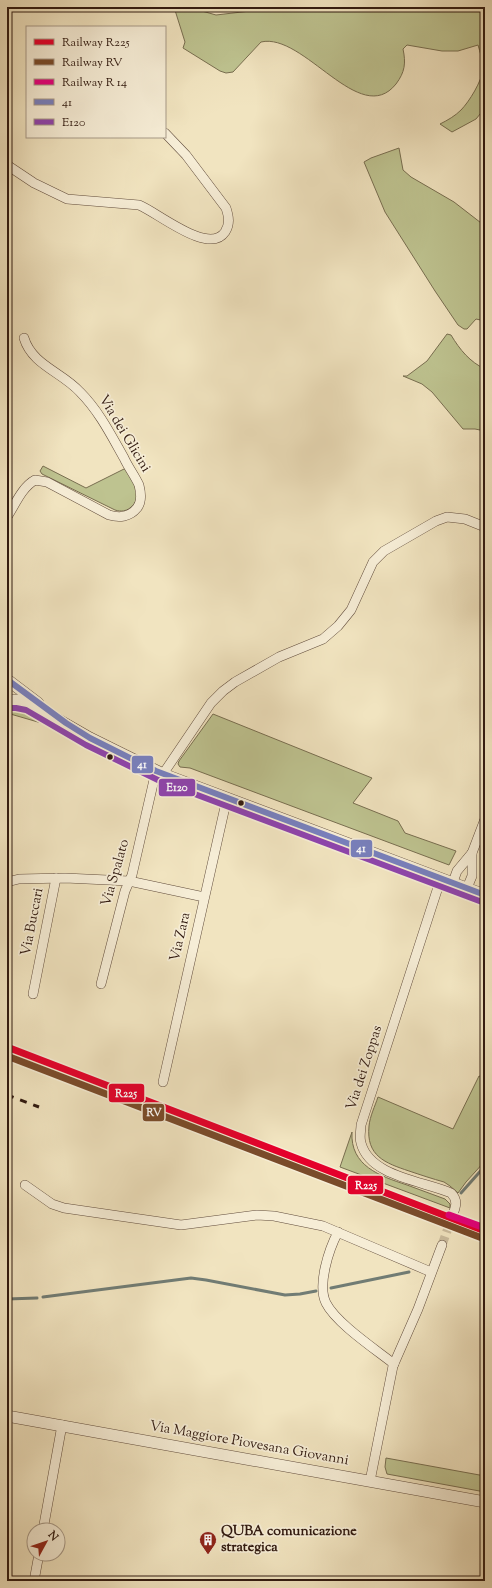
<svg xmlns="http://www.w3.org/2000/svg" width="492" height="1588" font-family="'Sorts Mill Goudy',serif">
	<style>
		.green { fill: #bec390; stroke: #786e50 }
		.lines { fill: none; stroke-linecap: round; stroke-linejoin: round }
		.stream { stroke: #717c74; stroke-width: 3 }
		.minor-tunnel { stroke: #cbbc9d; stroke-width: 9; stroke-dasharray: 9 4.5; stroke-linecap: butt }
		.minor-casing { stroke: #614c3c; stroke-width: 10 }
		.tertiary-casing { stroke: #614c3c; stroke-width: 12 }
		.minor { stroke: #f6edd6; stroke-width: 9 }
		.tertiary { stroke: #f6edd6; stroke-width: 11 }
		.rail { stroke: #311a10; stroke-width: 3; stroke-dasharray: 7 7; stroke-linecap: butt }
		.bus-1-casing { stroke: #f6edd6; stroke-width: 9 }
		.bus-2-casing { stroke: #f6edd6; stroke-width: 9 }
		.bus-1 { stroke: #7880be; stroke-width: 6 }
		.bus-2 { stroke: #8e44ad; stroke-width: 6 }
		.rail-1-casing { stroke: #f6edd6; stroke-width: 10 }
		.rail-2-casing { stroke: #f6edd6; stroke-width: 10 }
		.rail-3-casing { stroke: #f6edd6; stroke-width: 10 }
		.rail-1 { stroke: #e4002b; stroke-width: 7 }
		.rail-2 { stroke: #7a4b2a; stroke-width: 7 }
		.rail-3 { stroke: #e5007d; stroke-width: 7 }
		.bus-dot { fill: #311a10; stroke: #f6edd6; stroke-width: 1.5 }
		.labels { text-anchor: middle; dominant-baseline: central; stroke-width: 3.5; stroke-linejoin: round; paint-order: stroke }
		.street-label { font-size: 14px; fill: #311a10; stroke: #f6edd6 }
		.poi-label { font-size: 14px; font-weight: bold; fill: #311a10; stroke: #f6edd6; text-anchor: start }
		.line-badge { stroke: #f6edd6; stroke-width: 1.5 }
		.badge-label { font-size: 11px; text-anchor: middle; font-weight: bold; fill: #fff }
	</style>
	<rect width="100%" height="100%" fill="#f1e4c0"/>
	<filter id="stains"><feTurbulence type="fractalNoise" baseFrequency=".005" numOctaves="4"/><feColorMatrix values="0 0 0 0 .2 0 0 0 0 .09 0 0 0 0 .02 0 0 0 .5 -.17"/></filter>
	<radialGradient id="worn" r=".72"><stop offset=".6" stop-color="#630" stop-opacity="0"/><stop offset="1" stop-color="#630" stop-opacity=".3"/></radialGradient>
	<!-- green -->
	<g class="green">
		<path d="M174,7H192L202,11L216,15L276,8V7H485V108L476,119L452,132L440,124C448,120 455,116 461,110C469,102 482,81 483,69C483,61 480,52 478,45L458,51H442L407,45L403,49C406,63 405,72 396,84C360,129 304,32 261,42L233,72L226,73L220,71L183,48L185,42Z"/>
		<path d="M399,148L403,170L411,177L454,202L485,226V321L476,319L467,329H464L458,325L435,291L385,212L364,162L371,158Z"/>
		<path d="M447,334L451,335C460,350 470,362 485,369V431L475,429H463L432,392L422,384L403,376H407L427,361Z"/>
		<path d="M43,466L86,488L126,468C131,479 145,497 130,508C126,511 121,512 115,510L42,474L40,471Z"/>
		<path d="M16,705L31,710L55,727L7,713V706Z"/>
		<path d="M213,714L372,778L353,803L398,821L405,833L456,851L449,865L190,768L180,767L178,764L179,761Z"/>
		<path d="M479,1076L485,1078V1161L466,1182L458,1193L450,1186L444,1182C433,1179 421,1175 409,1171C385,1163 366,1156 369,1126C370,1116 375,1106 378,1097L453,1129Z"/>
		<path d="M352,1132C350,1166 380,1176 407,1185C420,1190 432,1194 445,1199L450,1204V1208L340,1167Z"/>
		<path d="M386,1458L485,1476V1492L387,1474L385,1467Z"/>
	</g>
	<g class="lines">
		<!-- stream -->
		<g class="stream">
			<path d="M461,1193L485,1166"/>
			<path d="M331,1288L409,1272"/>
			<path d="M43,1297L191,1278L206,1280L285,1295L300,1294L316,1291"/>
			<path d="M7,1299L37,1298"/>
		</g>
		<!-- minor-tunnel -->
		<path class="minor-tunnel" d="M442,1245L453,1214"/>
		<defs>
			<g id="minor">
				<path d="M7,165L34,183L67,199L139,205C157,212 209,256 225,232C230,224 229,217 226,208L186,155L165,133"/>
				<path d="M7,517C15,505 22,487 35,480L47,482L109,515C119,518 130,517 137,508C142,502 141,493 139,485C135,476 128,467 124,458C111,435 99,411 80,392C62,372 32,365 24,338"/>
				<path d="M163,774L211,703L223,691L235,682L279,657L323,639L338,626L351,610L373,562L384,551L436,521L447,517L465,519L485,527"/>
				<path d="M441,878L361,1125C361,1131 359,1137 361,1143C370,1177 424,1181 451,1193C458,1200 456,1206 453,1214"/>
				<path d="M7,882L19,879L65,878L129,881L204,897"/>
				<path d="M453,882L457,871L472,853"/>
				<path d="M467,888L472,876V853L485,819"/>
				<path d="M101,984L125,891L132,875L156,771"/>
				<path d="M33,994L56,878"/>
				<path d="M163,1082L227,798"/>
				<path d="M25,1185L52,1204L64,1208L181,1225L257,1215L274,1216L323,1226L431,1272"/>
				<path d="M338,1232C329,1249 317,1285 326,1303C336,1323 375,1349 394,1364"/>
				<path d="M370,1481L393,1366L418,1309L442,1245"/>
				<path d="M43,1530L62,1425"/>
				<path d="M34,1581L39,1554"/>
			</g>
			<g id="tertiary">
				<path d="M9,681L38,703"/>
				<path d="M7,700H17L29,703L90,738L163,774L485,895"/>
				<path d="M7,1416L485,1502"/>
			</g>
		</defs>
		<!-- minor casing -->
		<use href="#minor" class="minor-casing"/>
		<!-- tertiary casing -->
		<use href="#tertiary" class="tertiary-casing"/>
		<!-- minor -->
		<use href="#minor" class="minor"/>
		<!-- tertiary -->
		<use href="#tertiary" class="tertiary"/>
		<!-- rail -->
		<path class="rail" d="M7,1095L39,1107"/>
		<defs>
			<path id="bus-1" d="M7,677L9,681L66,723L90,738L156,771L485,895"/>
			<path id="bus-2" d="M7,708H16L26,710L86,745L160,781L482,902"/>
		</defs>
		<!-- bus-1 casing -->
		<use href="#bus-1" class="bus-1-casing"/>
		<!-- bus-2 casing -->
		<use href="#bus-2" class="bus-2-casing"/>
		<!-- bus-1 -->
		<use href="#bus-1" class="bus-1"/>
		<!-- bus-2 -->
		<use href="#bus-2" class="bus-2"/>
		<defs>
			<path id="rail-1" d="M7,1047L485,1231"/>
			<path id="rail-2" d="M7,1056L482,1238"/>
			<path id="rail-3" d="M449,1215L485,1228"/>
		</defs>
		<!-- rail-1 casing -->
		<use href="#rail-1" class="rail-1-casing"/>
		<!-- rail-2 casing -->
		<use href="#rail-2" class="rail-2-casing"/>
		<!-- rail-3 casing -->
		<use href="#rail-3" class="rail-3-casing"/>
		<!-- rail-1 -->
		<use href="#rail-1" class="rail-1"/>
		<!-- rail-2 -->
		<use href="#rail-2" class="rail-2"/>
		<!-- rail-3 -->
		<use href="#rail-3" class="rail-3"/>
	</g>
	<!-- icons -->
	<defs>
		<symbol id="building-pin" viewBox="-11 -11 22 30"><path d="M0 17L-7.5 6A9.5 9.5 0 1 1 7.5 6Z" fill="#8f2418" stroke="#f6edd6"/><path d="M-4-6H4V6H1V3H-1V6H-4ZM-2.5-4.3h1.7v1.8h-1.7ZM.8-4.3h1.7v1.8H.8ZM-2.5-1h1.7V.8h-1.7ZM.8-1h1.7V.8H.8Z" fill="#fff"/></symbol>
	</defs>
	<g fill-rule="evenodd">
		<use href="#building-pin" x="198" y="1530" width="20" height="27"/>
	</g>
	<!-- markers -->
	<g class="bus-dot">
		<circle cx="110" cy="757" r="3.5"/>
		<circle cx="241" cy="803" r="3.5"/>
	</g>
	<g class="labels">
		<!-- street labels -->
		<g class="street-label">
			<text transform="translate(124 434) rotate(59)">Via dei Glicini</text>
			<text transform="translate(116 873) rotate(-74)">Via Spalato</text>
			<text transform="translate(33 922) rotate(-79)">Via Buccari</text>
			<text transform="translate(181 937) rotate(-77)">Via Zara</text>
			<text transform="translate(365 1068) rotate(-72)">Via dei Zoppas</text>
			<text transform="translate(249 1444) rotate(10)">Via Maggiore Piovesana Giovanni</text>
		</g>
		<!-- poi labels -->
		<g class="poi-label">
			<text x="221" y="1532">QUBA comunicazione<tspan x="221" dy="16">strategica</tspan></text>
		</g>
	</g>
	<g class="line-badge">
		<rect x="131" y="755" width="23" height="19" rx="4" fill="#7880be"/>
		<rect x="158" y="778" width="38" height="19" rx="4" fill="#8e44ad"/>
		<rect x="350" y="839" width="23" height="19" rx="4" fill="#7880be"/>
		<rect x="108" y="1083" width="37" height="20" rx="4" fill="#e4002b"/>
		<rect x="142" y="1103" width="23" height="19" rx="4" fill="#7a4b2a"/>
		<rect x="347" y="1175" width="37" height="20" rx="4" fill="#e4002b"/>
	</g>
	<g class="badge-label">
		<text x="142" y="768">41</text>
		<text x="177" y="791">E120</text>
		<text x="361" y="852">41</text>
		<text x="126" y="1097">R225</text>
		<text x="154" y="1116">RV</text>
		<text x="366" y="1189">R225</text>
	</g>
	<!-- margin -->
	<rect width="492" height="1588" fill="none" stroke="#f1e4c0" stroke-width="24"/>
	<rect x="8" y="8" width="476" height="1572" fill="none" stroke="#311a10" stroke-width="2"/>
	<rect x="12" y="12" width="468" height="1564" fill="none" stroke="#311a10"/>
	<!-- legend -->
	<rect x="26" y="26" width="140" height="112" fill="#f6edd6" stroke="#a79987"/>
	<rect x="34" y="39" width="20" height="6" fill="#e4002b" stroke="#a79987"/>
	<text x="62" y="46" font-size="12" fill="#311a10">Railway R225</text>
	<rect x="34" y="59" width="20" height="6" fill="#7a4b2a" stroke="#a79987"/>
	<text x="62" y="66" font-size="12" fill="#311a10">Railway RV</text>
	<rect x="34" y="79" width="20" height="6" fill="#e5007d" stroke="#a79987"/>
	<text x="62" y="86" font-size="12" fill="#311a10">Railway R 14</text>
	<rect x="34" y="99" width="20" height="6" fill="#7880be" stroke="#a79987"/>
	<text x="62" y="106" font-size="12" fill="#311a10">41</text>
	<rect x="34" y="119" width="20" height="6" fill="#8e44ad" stroke="#a79987"/>
	<text x="62" y="126" font-size="12" fill="#311a10">E120</text>
	<!-- north arrow -->
	<g transform="translate(46 1542) rotate(50)"><circle r="19" fill="#f6edd6" stroke="#a79987"/>
	<path d="M0-3L7 15L0 10L-7 15Z" fill="#8f2418"/>
	<text y="-6" font-size="11" font-weight="bold" text-anchor="middle" fill="#311a10">N</text>
	</g>
	<rect width="100%" height="100%" filter="url(#stains)"/>
	<rect width="100%" height="100%" fill="url(#worn)"/>
</svg>
